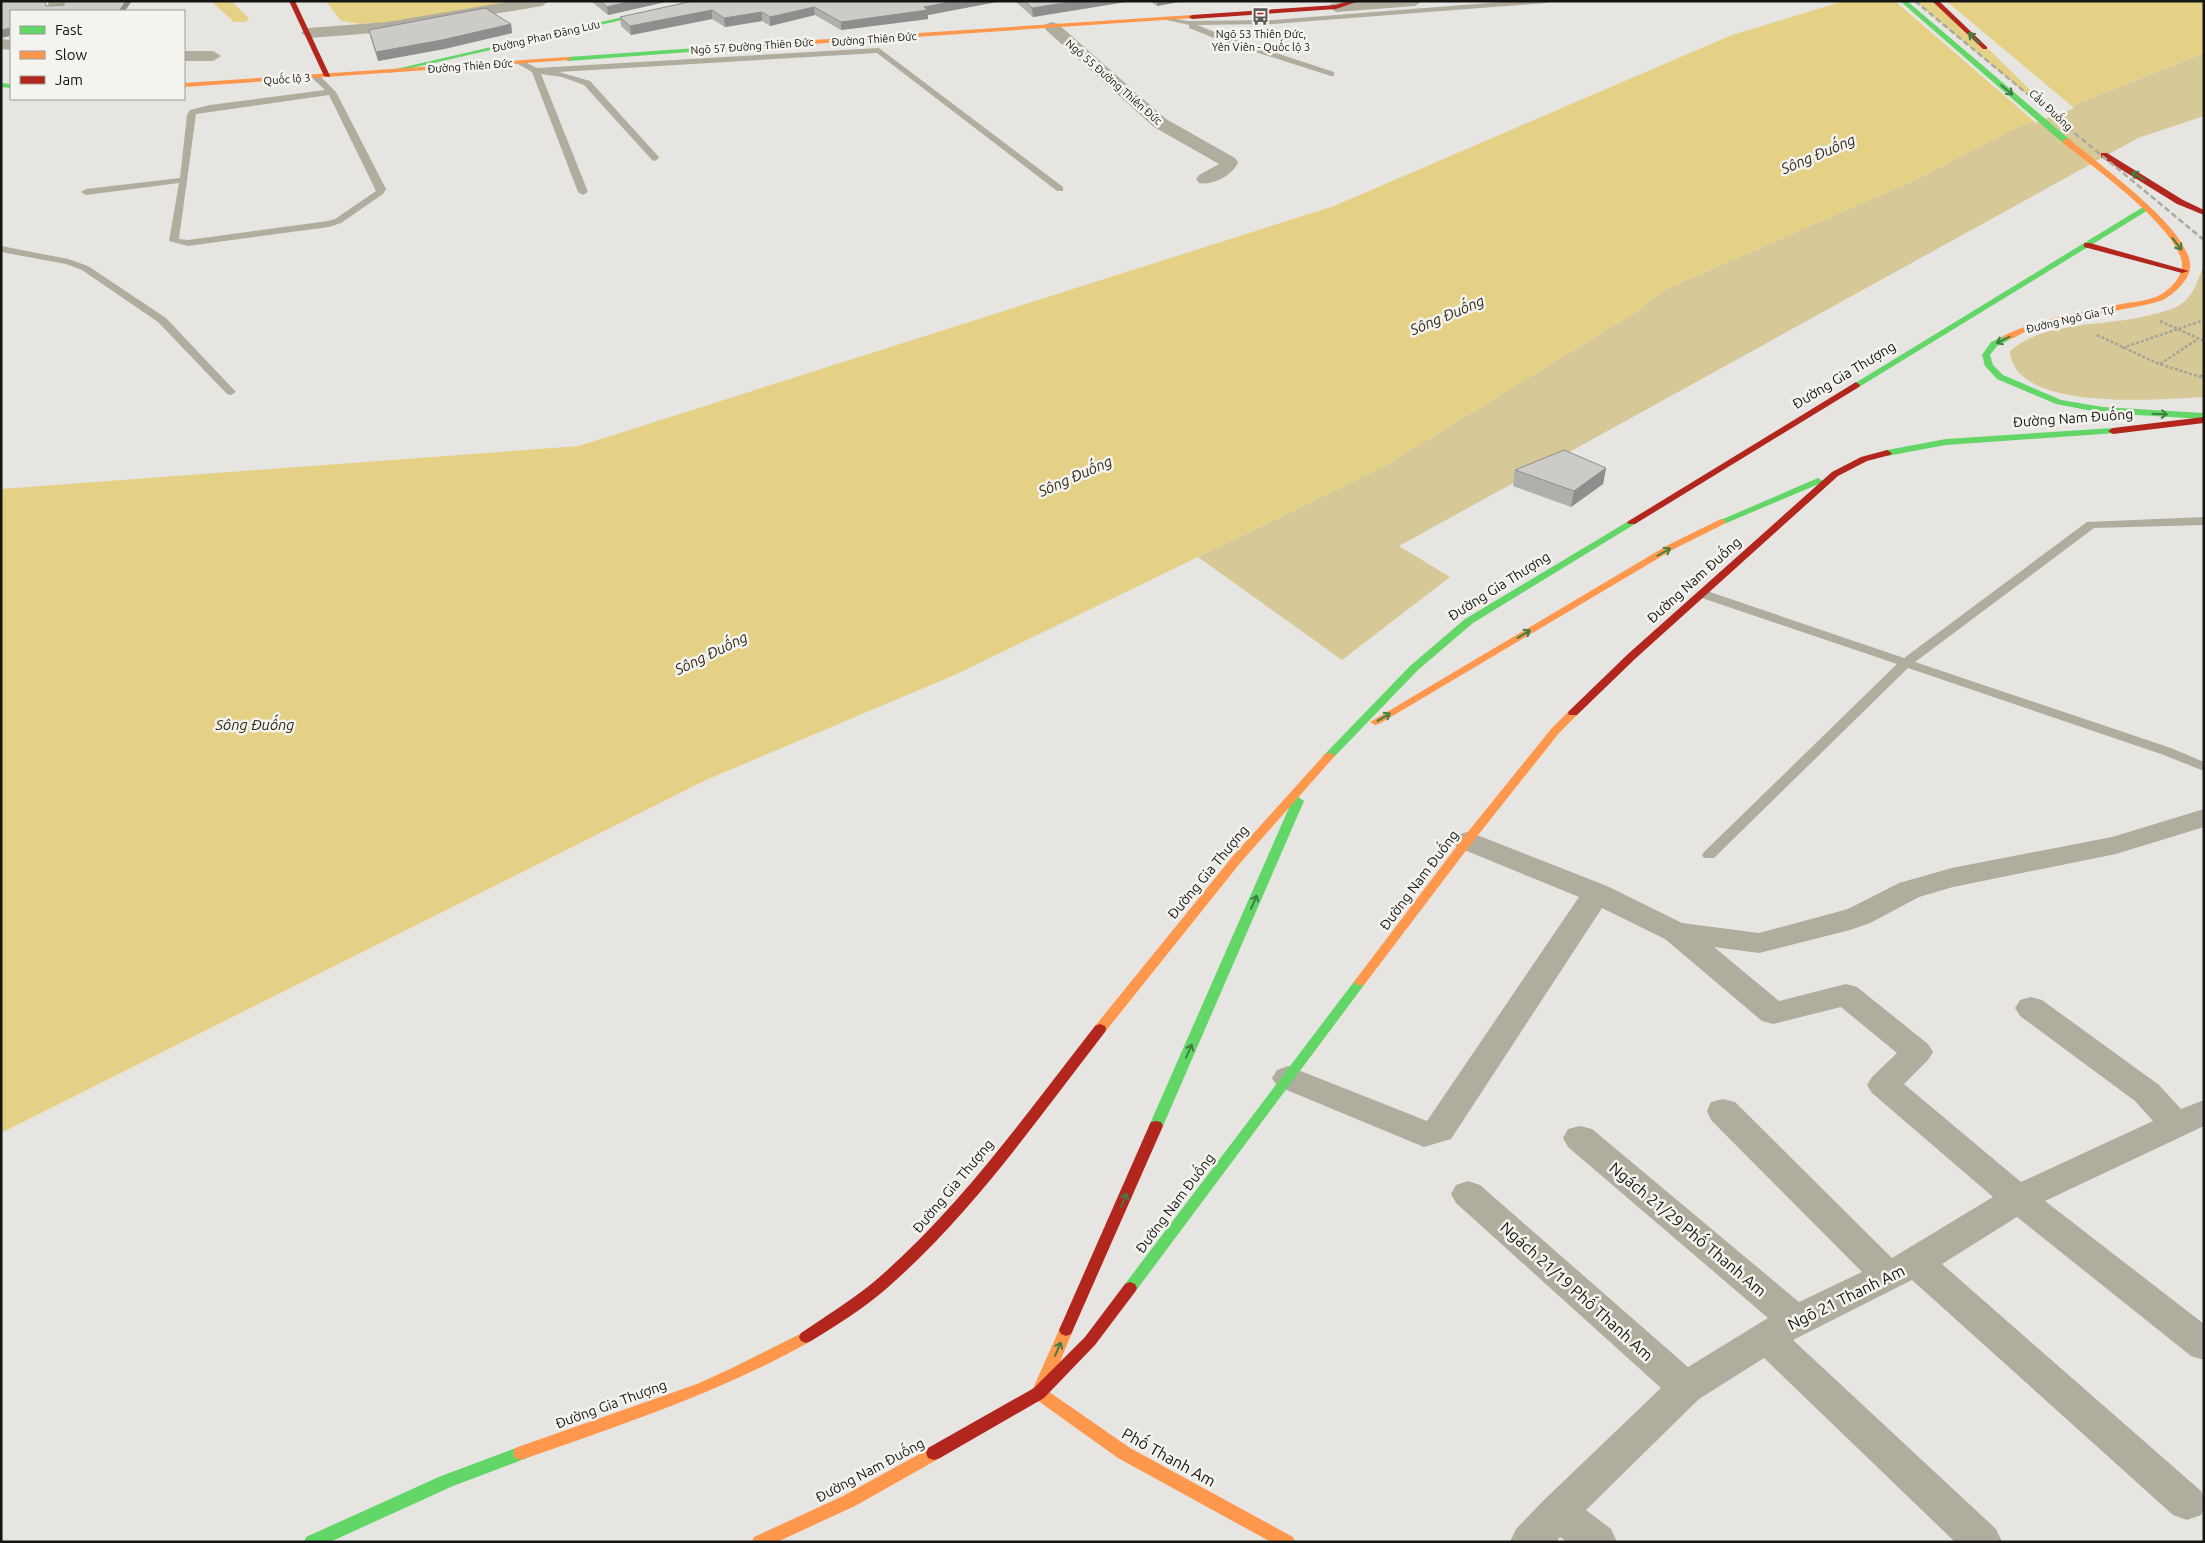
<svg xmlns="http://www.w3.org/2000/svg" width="2205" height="1543" font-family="Ubuntu,sans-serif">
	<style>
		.green { fill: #d6c997 }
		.water { fill: #e5d186 }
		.pier { fill: #e6e5e2 }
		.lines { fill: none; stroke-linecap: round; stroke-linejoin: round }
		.canal { fill: #e5d186; fill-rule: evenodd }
		.path { stroke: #a6a499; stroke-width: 2.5; stroke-dasharray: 3 2; stroke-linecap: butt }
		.lane { fill: #b0ad9e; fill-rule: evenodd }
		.street { fill: #b0ad9e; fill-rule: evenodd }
		.fast { fill: #63d668; fill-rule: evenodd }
		.slow { fill: #ff974d; fill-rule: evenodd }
		.jam { fill: #b3261e; fill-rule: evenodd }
		.rail { stroke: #abaaa1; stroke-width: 2.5; stroke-dasharray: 6 3; stroke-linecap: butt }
		.wall { fill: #afafac }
		.shaded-wall { fill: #8f8e8c }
		.building { fill: #cccbc8; stroke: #8f8e8c }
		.oneway { stroke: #3f7f41 }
		.labels { text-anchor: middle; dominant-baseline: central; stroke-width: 5; stroke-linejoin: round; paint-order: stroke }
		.far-poi-label { font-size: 11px; fill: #141412; stroke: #f5f3ee }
		.far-street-label { font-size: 11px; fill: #141412; stroke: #f5f3ee }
		.street-label { font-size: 14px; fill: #141412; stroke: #f5f3ee }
		.water-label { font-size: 15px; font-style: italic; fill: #302b18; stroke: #f5f3ee }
		.near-street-label { font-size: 16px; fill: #141412; stroke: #f5f3ee }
	</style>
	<rect width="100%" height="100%" fill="#e6e5e2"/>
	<!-- green -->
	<g class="green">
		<path d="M2204,53V116L2138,138L1399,546L1450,577L1342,660L1198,557L1383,467L1639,310L1662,291L1917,179L2013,129Z"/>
		<path d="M2204,263V397C2162,399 2013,413 2010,351C2044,320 2110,327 2154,314C2164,312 2177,308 2185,301C2195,291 2200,276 2204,263Z"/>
	</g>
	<!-- water -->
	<g class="water">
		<path d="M326,1H529L397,22L361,24L341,21Z"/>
		<path d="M1844,1H2204V53L2013,129L1917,179L1662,291L1639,310L1383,467L957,674L706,780L1,1133V489L579,446L1334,206L1732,35Z"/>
	</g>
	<!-- pier -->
	<g class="pier">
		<path d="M1895,1H1915L2053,116L2036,123Z"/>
		<path d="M1939,1H1946L2074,108L2056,115Z"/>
	</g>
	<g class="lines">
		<!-- canal -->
		<path class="canal" d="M211,1H231L249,18L246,22H234Z"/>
		<!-- path -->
		<g class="path">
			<path d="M2160,321L2204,341"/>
			<path d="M2097,335L2159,364L2204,378"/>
			<path d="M2122,348L2201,321"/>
			<path d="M2160,364L2198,339"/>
			<path d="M2200,377L2204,373"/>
		</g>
		<!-- lane -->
		<g class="lane">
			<path d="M1513,1H1550L1546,3L1273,24L1197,25L1230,38L1334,72V76H1331L1224,42L1189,28V25L1162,19L1166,17L1187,21L1273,20Z"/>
			<path d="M879,48L1063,187V191H1057L877,53L559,72L590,81L658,156L659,158L655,161L652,160L584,85L562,77L541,74L588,192L583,195L578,192L532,72L516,63L523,61L537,68Z"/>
			<path d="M313,75H319L336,92L386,189L383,194L341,223L329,227L188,246L169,241L179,183L86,195L81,192L86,189L180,178L187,115L190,110L210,105L325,90L313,79ZM329,95L376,191L335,219L328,221L188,240L179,239L196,114Z"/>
			<path d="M1,246L68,259L88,266L166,318L236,392L231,395L227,394L158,322L82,270L66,264L1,252Z"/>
			<path d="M2204,517V525L2094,528L1915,662L2171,748L2204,762V771L2161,754L1908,668L1714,858H1704L1702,855L1704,852L1897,664L1699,597L1697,594L1699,591H1707L1904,658L2087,522Z"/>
		</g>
		<!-- street -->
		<g class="street">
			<path d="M48,1H64L65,11H49Z"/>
			<path d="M513,1H549L542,6L387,32L309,38L301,33L309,28L387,22Z"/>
			<path d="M1351,1H1422L1415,6L1336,12L1328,7L1331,4Z"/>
			<path d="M1052,22L1058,24L1166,119L1235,158L1238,162C1234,175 1212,186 1199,183L1196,179L1199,175L1219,164L1154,127L1046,30L1044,27L1046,24Z"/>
			<path d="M1,39L11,40V50L1,49Z"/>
			<path d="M184,51H213L221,56L213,61H184Z"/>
			<path d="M2204,809V827L2116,854L1953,887L1919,897L1870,923L1850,930L1759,953L1714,947L1779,1001L1846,984L1857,987L1928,1044L1933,1052L1928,1060L1904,1084L2021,1182L2153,1121L2135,1101L2020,1016L2015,1008L2020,1000L2031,997L2042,1000L2159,1085L2181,1109L2204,1100V1126L2045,1201L2204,1324V1360L2191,1356L2017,1217L1942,1264L2201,1491C2205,1499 2205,1507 2201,1515L2187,1520L2173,1515L1912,1280L1793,1340L1996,1529L2002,1542H1955L1764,1358L1699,1399L1586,1510L1611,1529L1617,1542H1567L1560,1537L1556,1542H1510L1516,1529L1544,1500L1661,1388L1456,1203L1451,1194L1456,1185L1468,1181L1480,1185L1688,1367L1768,1318L1568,1147L1563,1138L1568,1129L1580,1126L1592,1129L1799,1302L1862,1272L1711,1120L1707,1111L1711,1102L1723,1099L1735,1102L1892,1258L1993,1197L1872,1093L1867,1085L1872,1077L1897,1053L1841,1007L1773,1024L1762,1021L1665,939L1602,908L1451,1139L1424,1147L1277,1086L1272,1078L1277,1070L1288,1066L1427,1121L1579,897L1457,847L1453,841L1457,835L1467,832L1477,835L1607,886L1682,923L1759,933L1848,909L1899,883L1952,868L2112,837Z"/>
		</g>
		<!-- fast -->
		<g class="fast">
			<path d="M693,1H705L390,73L387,71Z"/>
			<path d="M1900,1H1907L2069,139V143H2063Z"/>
			<path d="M768,43L770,44V46L568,61L565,59L568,57Z"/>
			<path d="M1,83L11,84V88L1,87Z"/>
			<path d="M2143,207L2150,209L1859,387H1853L1852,385Z"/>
			<path d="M2006,335L2010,338L2009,340L1997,346L1990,355L1993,365L2003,375L2061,400L2103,407L2204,413V419L2103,413L2056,404L1997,379L1985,366L1982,355L1991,342Z"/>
			<path d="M2113,428L2116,429V433L1946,445L1887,456L1882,453L1887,450L1946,439Z"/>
			<path d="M1818,478L1823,481L1821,483L1724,524H1718L1716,522Z"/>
			<path d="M1632,519L1635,520L1637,522L1635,524L1473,623L1418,670L1333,758H1325L1323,756L1325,754L1410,666L1465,619Z"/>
			<path d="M1298,797L1304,801L1163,1126L1161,1130L1156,1131L1151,1130L1149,1126L1292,801Z"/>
			<path d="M1360,978L1364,979L1366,982L1364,985L1135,1292L1130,1294L1125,1292L1123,1288L1125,1284L1356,979Z"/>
			<path d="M521,1446L527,1448L529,1453L527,1458L453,1486L330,1542H304L306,1537L441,1476Z"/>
		</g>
		<!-- slow -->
		<g class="slow">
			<path d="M1192,15L1194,16V18L768,47L765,45L768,43Z"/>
			<path d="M568,57L571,59L570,60L184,87V83Z"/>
			<path d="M2063,139H2069C2098,164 2185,225 2190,263C2192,278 2176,292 2165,299C2153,305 2116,310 2102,313C2079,318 2053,321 2031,329C2022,332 2013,341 2003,340V336C2039,318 2081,313 2121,304C2132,302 2147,301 2158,296C2169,291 2183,277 2182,264C2179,228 2092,166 2063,143Z"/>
			<path d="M1721,519L1724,520L1726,522L1724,524L1674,549L1379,724L1375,725L1370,722L1668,545Z"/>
			<path d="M1573,710L1578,713L1577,715L1559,733L1471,844L1364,985H1356L1354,982L1356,979L1463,838L1551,729L1569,711Z"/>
			<path d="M1329,753L1333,754L1335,756L1333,758L1241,862L1105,1032H1095L1094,1029L1095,1026L1233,856L1325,754Z"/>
			<path d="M1066,1324L1071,1326L1073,1330L1048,1391L1130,1448L1293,1537L1295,1542H1271L1118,1458L1034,1398L1031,1393L1059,1330L1061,1326Z"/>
			<path d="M806,1331L811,1333L813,1337L811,1341C719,1393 620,1425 521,1460L515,1458L513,1453L515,1448L697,1384L732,1368Z"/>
			<path d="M934,1446L940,1448L942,1453L940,1458L855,1506L777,1542H752L754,1537L843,1496Z"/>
		</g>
		<!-- jam -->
		<g class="jam">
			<path d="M289,1H295L330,76L329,77L324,76Z"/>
			<path d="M1349,1H1359L1336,9L1192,19L1189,17L1192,15L1336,5Z"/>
			<path d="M1932,1H1939L1987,47V49H1983Z"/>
			<path d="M2101,153H2107L2183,200L2204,210V215L2177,204L2101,157Z"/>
			<path d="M2084,243H2090L2189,271L2182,273L2084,247Z"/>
			<path d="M1856,382L1860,385L1859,387L1635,524H1629L1627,522Z"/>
			<path d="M2204,417V423L2113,434L2108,431L2113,428Z"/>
			<path d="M1887,450L1892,453L1890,455L1867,461L1838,476L1636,658L1577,715H1569L1568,713L1569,711L1628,654L1832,472L1861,457Z"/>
			<path d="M1100,1024L1105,1026L1106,1029L1105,1032C1036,1121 971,1215 886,1289C863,1309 837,1325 811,1341L806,1343L801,1341L799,1337L801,1333C826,1316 852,1300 875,1281C961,1207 1026,1114 1095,1026Z"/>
			<path d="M1156,1121L1161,1122L1163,1126L1073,1330L1071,1334L1066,1336L1061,1334L1059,1330L1149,1126L1151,1122Z"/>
			<path d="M1130,1282L1135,1284L1137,1288L1135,1292L1095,1345L1044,1398L940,1458L934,1460L928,1458L926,1453L928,1448L1034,1388L1085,1337L1125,1284Z"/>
		</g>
		<!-- rail -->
		<path class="rail" d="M1915,1L2204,240"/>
	</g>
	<!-- wall -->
	<g class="wall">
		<path d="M591,1H670L608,15Z"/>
		<path d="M693,1H1002L928,15V19L841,30L815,15L770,26L762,21L725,27L712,19L631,35L621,26L620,17Z"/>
		<path d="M1015,1H1132L1033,17Z"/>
		<path d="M1150,1H1184L1157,6Z"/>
		<path d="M511,24L512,33L444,49L378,61L371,39L369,30Z"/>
		<path d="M1606,468L1603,484L1571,507L1513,486L1515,470Z"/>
	</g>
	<!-- shaded-wall -->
	<g class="shaded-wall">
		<path d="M126,1H132L125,11H119Z"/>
		<path d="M631,1H670L608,15L607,7Z"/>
		<path d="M955,1H1002L928,15V19L841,30V22Z"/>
		<path d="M1077,1H1132L1033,17L1032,8Z"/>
		<path d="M1157,1H1184L1157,6Z"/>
		<path d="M814,7L815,15L770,26V17Z"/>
		<path d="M712,10V19L631,35L630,26Z"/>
		<path d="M762,12V21L725,27L724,18Z"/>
		<path d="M511,24L512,33L444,49L378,61L376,52Z"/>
		<path d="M11,28V36L1,38V30Z"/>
		<path d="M1606,468L1603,484L1571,507L1574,491Z"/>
	</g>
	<!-- building -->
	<g class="building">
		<path d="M1,1H45L46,6L64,5V1H126L119,11H11V28L1,30Z"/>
		<path d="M600,1H631L607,7Z"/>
		<path d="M693,1H955L924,7L928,10L841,22L814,7L770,17L762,12L724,18L712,10L630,26L620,17Z"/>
		<path d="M1025,1H1077L1032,8Z"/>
		<path d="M485,8L511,24L442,40L376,52L369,30Z"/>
		<path d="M1564,450L1606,468L1574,491L1515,470Z"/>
	</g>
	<!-- one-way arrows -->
	<defs><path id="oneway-shaft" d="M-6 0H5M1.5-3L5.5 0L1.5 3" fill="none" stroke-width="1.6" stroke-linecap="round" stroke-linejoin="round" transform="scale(1.25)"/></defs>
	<g class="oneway">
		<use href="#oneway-shaft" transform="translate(1974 38) rotate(-137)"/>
		<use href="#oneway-shaft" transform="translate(2007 90) rotate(40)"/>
		<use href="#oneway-shaft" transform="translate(2138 176) rotate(-148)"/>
		<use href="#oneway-shaft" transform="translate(2177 244) rotate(52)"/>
		<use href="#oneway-shaft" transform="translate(2003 340) rotate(154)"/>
		<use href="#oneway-shaft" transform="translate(2160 414) rotate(2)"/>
		<use href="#oneway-shaft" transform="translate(1664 552) rotate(-30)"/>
		<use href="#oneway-shaft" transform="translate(1524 634) rotate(-31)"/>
		<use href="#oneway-shaft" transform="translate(1384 717) rotate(-31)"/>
		<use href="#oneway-shaft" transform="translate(1254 902) rotate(-66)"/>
		<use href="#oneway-shaft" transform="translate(1189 1051) rotate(-66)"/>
		<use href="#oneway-shaft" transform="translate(1124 1200) rotate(-66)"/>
		<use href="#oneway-shaft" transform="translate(1058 1349) rotate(-66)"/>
	</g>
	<!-- icons -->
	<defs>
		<symbol id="bus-bare" viewBox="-9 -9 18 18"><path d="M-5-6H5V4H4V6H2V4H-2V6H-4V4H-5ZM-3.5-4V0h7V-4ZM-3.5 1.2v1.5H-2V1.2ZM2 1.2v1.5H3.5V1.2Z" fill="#5e5d5b" stroke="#f5f3ee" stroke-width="2.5" paint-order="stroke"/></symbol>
	</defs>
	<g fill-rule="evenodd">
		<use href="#bus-bare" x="1248" y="4" width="25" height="25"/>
	</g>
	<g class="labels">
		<!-- far-poi labels -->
		<g class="far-poi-label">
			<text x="1261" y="34">Ngõ 53 Thiên Đức,<tspan x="1261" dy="13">Yên Viên - Quốc lộ 3</tspan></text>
		</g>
		<!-- far-street labels -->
		<g class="far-street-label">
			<text transform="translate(546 36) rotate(-13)">Đường Phan Đăng Lưu</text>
			<text transform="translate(874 39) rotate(-4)">Đường Thiên Đức</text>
			<text transform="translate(752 46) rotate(-4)">Ngõ 57 Đường Thiên Đức</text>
			<text transform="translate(470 66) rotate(-4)">Đường Thiên Đức</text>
			<text transform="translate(287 79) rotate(-4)">Quốc lộ 3</text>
			<text transform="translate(1114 82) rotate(41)">Ngõ 55 Đường Thiên Đức</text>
			<text transform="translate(2051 110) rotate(43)">Cầu Đuống</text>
			<text transform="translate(2070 319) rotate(-13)">Đường Ngô Gia Tự</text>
		</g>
		<!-- street labels -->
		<g class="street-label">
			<text transform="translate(1844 375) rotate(-31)">Đường Gia Thượng</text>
			<text transform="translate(2073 418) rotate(-4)">Đường Nam Đuống</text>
			<text transform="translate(1694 580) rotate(-42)">Đường Nam Đuống</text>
			<text transform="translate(1499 586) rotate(-32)">Đường Gia Thượng</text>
			<text transform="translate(1208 872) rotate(-50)">Đường Gia Thượng</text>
			<text transform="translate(1419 880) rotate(-53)">Đường Nam Đuống</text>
			<text transform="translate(953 1186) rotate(-50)">Đường Gia Thượng</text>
			<text transform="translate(1175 1203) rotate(-53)">Đường Nam Đuống</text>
			<text transform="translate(611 1404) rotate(-20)">Đường Gia Thượng</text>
			<text transform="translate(870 1470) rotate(-28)">Đường Nam Đuống</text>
		</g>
		<!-- water labels -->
		<g class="water-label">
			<text transform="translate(1818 154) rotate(-23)">Sông Đuống</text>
			<text transform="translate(1447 315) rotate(-23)">Sông Đuống</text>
			<text transform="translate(1075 476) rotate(-24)">Sông Đuống</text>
			<text transform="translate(711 653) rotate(-26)">Sông Đuống</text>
			<text x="255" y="724">Sông Đuống</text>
		</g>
		<!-- near-street labels -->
		<g class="near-street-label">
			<text transform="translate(1688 1229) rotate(40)">Ngách 21/29 Phố Thanh Am</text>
			<text transform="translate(1577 1291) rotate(42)">Ngách 21/19 Phố Thanh Am</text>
			<text transform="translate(1846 1297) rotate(-26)">Ngõ 21 Thanh Am</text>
			<text transform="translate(1169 1457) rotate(29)">Phố Thanh Am</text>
		</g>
	</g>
	<!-- border -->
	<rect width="2205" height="1543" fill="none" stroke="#141412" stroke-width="5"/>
	<!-- legend -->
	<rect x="10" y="10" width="175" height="90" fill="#f5f3ee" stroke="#9b9a96"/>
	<rect x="20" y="26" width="25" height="8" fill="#63d668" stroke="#9b9a96"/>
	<text x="55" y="35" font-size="15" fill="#141412">Fast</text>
	<rect x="20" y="51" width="25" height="8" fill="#ff974d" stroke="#9b9a96"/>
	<text x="55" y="60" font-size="15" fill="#141412">Slow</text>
	<rect x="20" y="76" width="25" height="8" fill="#b3261e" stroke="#9b9a96"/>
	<text x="55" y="85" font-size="15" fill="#141412">Jam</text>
</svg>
